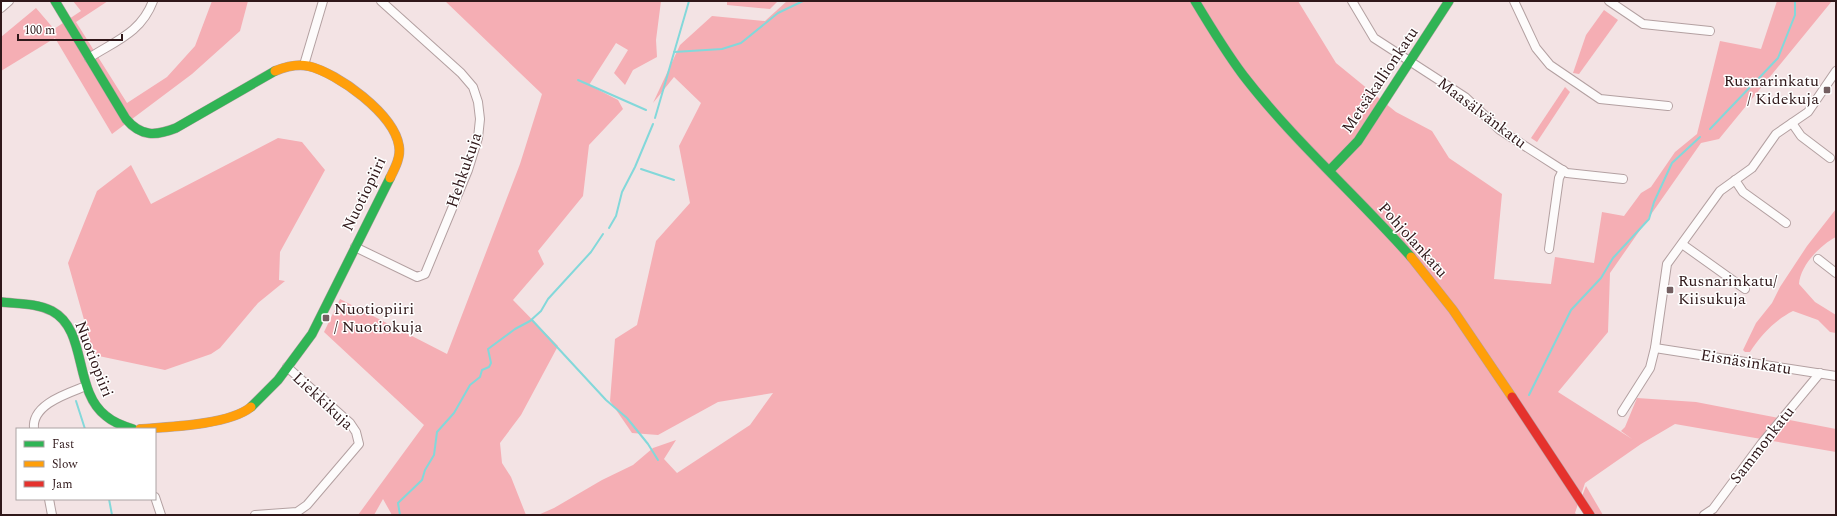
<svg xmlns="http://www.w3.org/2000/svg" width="1837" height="516" font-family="Spectral,serif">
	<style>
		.forest { fill: #f5aeb4 }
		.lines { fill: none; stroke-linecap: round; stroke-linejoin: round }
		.stream { stroke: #83d8da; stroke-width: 2 }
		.street-casing { stroke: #b3a0a1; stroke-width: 10 }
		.fast-casing { stroke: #b3a0a1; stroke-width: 10 }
		.slow-casing { stroke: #b3a0a1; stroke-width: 10 }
		.jam-casing { stroke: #b3a0a1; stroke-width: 10 }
		.street { stroke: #fdfbfb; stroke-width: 8 }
		.fast { stroke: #30b455; stroke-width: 9 }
		.slow { stroke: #ff9f0a; stroke-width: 9 }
		.jam { stroke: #e5322d; stroke-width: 9 }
		.poi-dot { fill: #745f61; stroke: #fff; stroke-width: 1.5 }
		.labels { text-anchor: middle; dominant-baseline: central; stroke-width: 3; stroke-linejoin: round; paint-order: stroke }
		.street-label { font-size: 16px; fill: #30181a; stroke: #fff }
		.poi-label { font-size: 16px; fill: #30181a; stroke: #fff; text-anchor: start }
	</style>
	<rect width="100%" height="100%" fill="#f3e3e4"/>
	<!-- forest -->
	<g class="forest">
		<path d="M73,1H108L76,22L127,103L167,77L195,46L212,1H248L240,31L192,74L112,134L55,38L1,71V37L36,8L54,29L81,11Z"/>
		<path d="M445,1H661L656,40L657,57L633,70L625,85L614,73L628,50L616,43L589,85L618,100L623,109L589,145L583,196L538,251L544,264L513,300L558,346L521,415L500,443L502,463L511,477L526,515H392L383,499L374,515H358L424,425L324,332L340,299L447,354L520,164L542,94Z"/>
		<path d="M727,1H778L770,9L727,5Z"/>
		<path d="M787,1H1298L1336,63L1396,112L1432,131L1449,158L1502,194L1494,279L1551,284L1555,257L1594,263L1602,212L1624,216L1641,193L1651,187L1675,152L1697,134L1720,41L1761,49L1777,1H1832L1719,139L1701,143L1610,273L1608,332L1558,392L1632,439L1621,431L1625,427L1637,398L1696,402L1836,429V452L1675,424L1641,444L1585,483L1575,513L1577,515H538L554,508L602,480L633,465L653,448L676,440L664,459L677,473L750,425L773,393L718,402L658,435L632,433L610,401L615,339L637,325L656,241L690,203L679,146L701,103L674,77L653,103L680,45L712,16L765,21Z"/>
		<path d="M1604,10L1618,20L1579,74L1573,73L1586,35Z"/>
		<path d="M1565,87L1570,92L1537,142L1531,138Z"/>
		<path d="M278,138L302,142L325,170L280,252L279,280L285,281L258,303L220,348L211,354L165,370L94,355L68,263L97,191L131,165L151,204Z"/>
		<path d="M1836,209V237C1820,245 1800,266 1799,284L1815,302L1836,315V333L1830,332L1818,320L1793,311C1775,320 1761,335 1750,352H1745L1743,350L1756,323L1772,303L1780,287L1807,246Z"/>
		<path d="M1586,486L1603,515H1595L1582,496Z"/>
	</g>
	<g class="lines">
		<!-- stream -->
		<g class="stream">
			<path d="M674,52L722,49L741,43L778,13L803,1"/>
			<path d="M1759,78L1778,58L1795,15V1"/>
			<path d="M578,80L646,110"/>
			<path d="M655,118L689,1"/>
			<path d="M1710,129L1753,84"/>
			<path d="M641,169L674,180"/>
			<path d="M609,228L616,216L622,192L635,167L653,124"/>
			<path d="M532,320L606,400L627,418L648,444L658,460"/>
			<path d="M1529,395L1571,310L1601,278L1613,258L1649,219L1654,202L1672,163L1700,137"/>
			<path d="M76,401L85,429"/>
			<path d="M109,499L112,515"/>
			<path d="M400,515L398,503L422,480L425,470L434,455L437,432L454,413L470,385L480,377L482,370L489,367L491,363L488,349L515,329L530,321L541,311L548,299L591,252L603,234"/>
		</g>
		<defs>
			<g id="street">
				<path d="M1352,1L1374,38L1465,97L1500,130L1567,173L1623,179"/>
				<path d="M1514,1L1536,48L1550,65L1600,99L1668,106"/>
				<path d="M1609,1L1643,24L1710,31"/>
				<path d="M1,8L9,1"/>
				<path d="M89,58C115,41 141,33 153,1"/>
				<path d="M304,65L323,1"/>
				<path d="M1792,123L1801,136L1830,158"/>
				<path d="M1735,180L1743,192L1786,223"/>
				<path d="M1682,244L1745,289"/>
				<path d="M355,247L417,277L425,274L468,170L478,138L480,119L478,102L473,87L461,73L381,1"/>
				<path d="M1549,249L1559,178L1563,170"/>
				<path d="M1818,259L1836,273"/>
				<path d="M1655,348L1836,376"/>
				<path d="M1622,412L1650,368L1655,348L1667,264L1720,191L1752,168L1776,134L1808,112L1836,71"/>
				<path d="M34,429C31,404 69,393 86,386"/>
				<path d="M155,497L161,515"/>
				<path d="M49,499L52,515"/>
				<path d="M255,515L297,512L307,505L359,444L356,432L350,423L287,367"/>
				<path d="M1704,515L1713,509L1762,443L1820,373"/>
			</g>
			<g id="fast">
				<path d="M55,1L126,119C141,137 156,136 176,128L275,71"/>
				<path d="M1195,1C1210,26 1225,51 1243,75C1293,140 1356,195 1411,257"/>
				<path d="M1330,170L1358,141L1449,1"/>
				<path d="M1,302C18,304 36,303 52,311C88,330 73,391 106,416C114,423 123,426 133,429"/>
				<path d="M251,407L278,380L312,334L390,178"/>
			</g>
			<g id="slow">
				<path d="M275,71C285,67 297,64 308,66C338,73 394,114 399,146C401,157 395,168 390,178"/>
				<path d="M1411,257L1453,310L1512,397"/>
				<path d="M140,429C168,427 229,425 251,407"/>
			</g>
			<path id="jam" d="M1512,397L1590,515"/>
		</defs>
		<!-- street casing -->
		<use href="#street" class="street-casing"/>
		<!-- fast casing -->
		<use href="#fast" class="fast-casing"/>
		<!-- slow casing -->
		<use href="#slow" class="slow-casing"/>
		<!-- jam casing -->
		<use href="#jam" class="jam-casing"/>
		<!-- street -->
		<use href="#street" class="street"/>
		<!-- fast -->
		<use href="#fast" class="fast"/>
		<!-- slow -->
		<use href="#slow" class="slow"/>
		<!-- jam -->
		<use href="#jam" class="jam"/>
	</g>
	<!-- markers -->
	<g class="poi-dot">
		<rect x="1823" y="86" width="8" height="8" rx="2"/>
		<rect x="1666" y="286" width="8" height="8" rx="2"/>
		<rect x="322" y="314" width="8" height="8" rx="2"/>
	</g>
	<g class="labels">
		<!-- street labels -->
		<g class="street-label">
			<text transform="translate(1380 80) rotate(-56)">Metsäkallionkatu</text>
			<text transform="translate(1482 113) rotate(37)">Maasälvänkatu</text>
			<text transform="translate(464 170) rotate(-71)">Hehkukuja</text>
			<text transform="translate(364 194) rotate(-64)">Nuotiopiiri</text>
			<text transform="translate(1413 240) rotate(48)">Pohjolankatu</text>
			<text transform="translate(94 359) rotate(69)">Nuotiopiiri</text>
			<text transform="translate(1746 362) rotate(9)">Eisnäsinkatu</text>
			<text transform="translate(323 401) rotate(43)">Liekkikuja</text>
			<text transform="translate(1762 445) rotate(-52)">Sammonkatu</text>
		</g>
		<!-- poi labels -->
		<g class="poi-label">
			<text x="1819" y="81" text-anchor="end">Rusnarinkatu<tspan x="1819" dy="18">/ Kidekuja</tspan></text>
			<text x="1678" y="281">Rusnarinkatu/<tspan x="1678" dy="18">Kiisukuja</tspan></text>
			<text x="334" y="309">Nuotiopiiri<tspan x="334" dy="18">/ Nuotiokuja</tspan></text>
		</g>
	</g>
	<!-- border -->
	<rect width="1837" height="516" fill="none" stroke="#30181a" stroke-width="4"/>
	<!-- legend -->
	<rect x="16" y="428" width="140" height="72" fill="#ffffff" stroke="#aca3a3"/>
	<rect x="24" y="441" width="20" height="6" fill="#30b455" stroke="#aca3a3"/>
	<text x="52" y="448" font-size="12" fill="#30181a">Fast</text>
	<rect x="24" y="461" width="20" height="6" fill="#ff9f0a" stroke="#aca3a3"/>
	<text x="52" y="468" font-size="12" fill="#30181a">Slow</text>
	<rect x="24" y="481" width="20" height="6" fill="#e5322d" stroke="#aca3a3"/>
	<text x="52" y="488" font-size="12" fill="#30181a">Jam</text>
	<!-- scale -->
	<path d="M18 34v6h104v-6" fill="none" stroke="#30181a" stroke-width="2"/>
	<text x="24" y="34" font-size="12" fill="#30181a" stroke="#ffffff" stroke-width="3" paint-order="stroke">100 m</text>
</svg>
